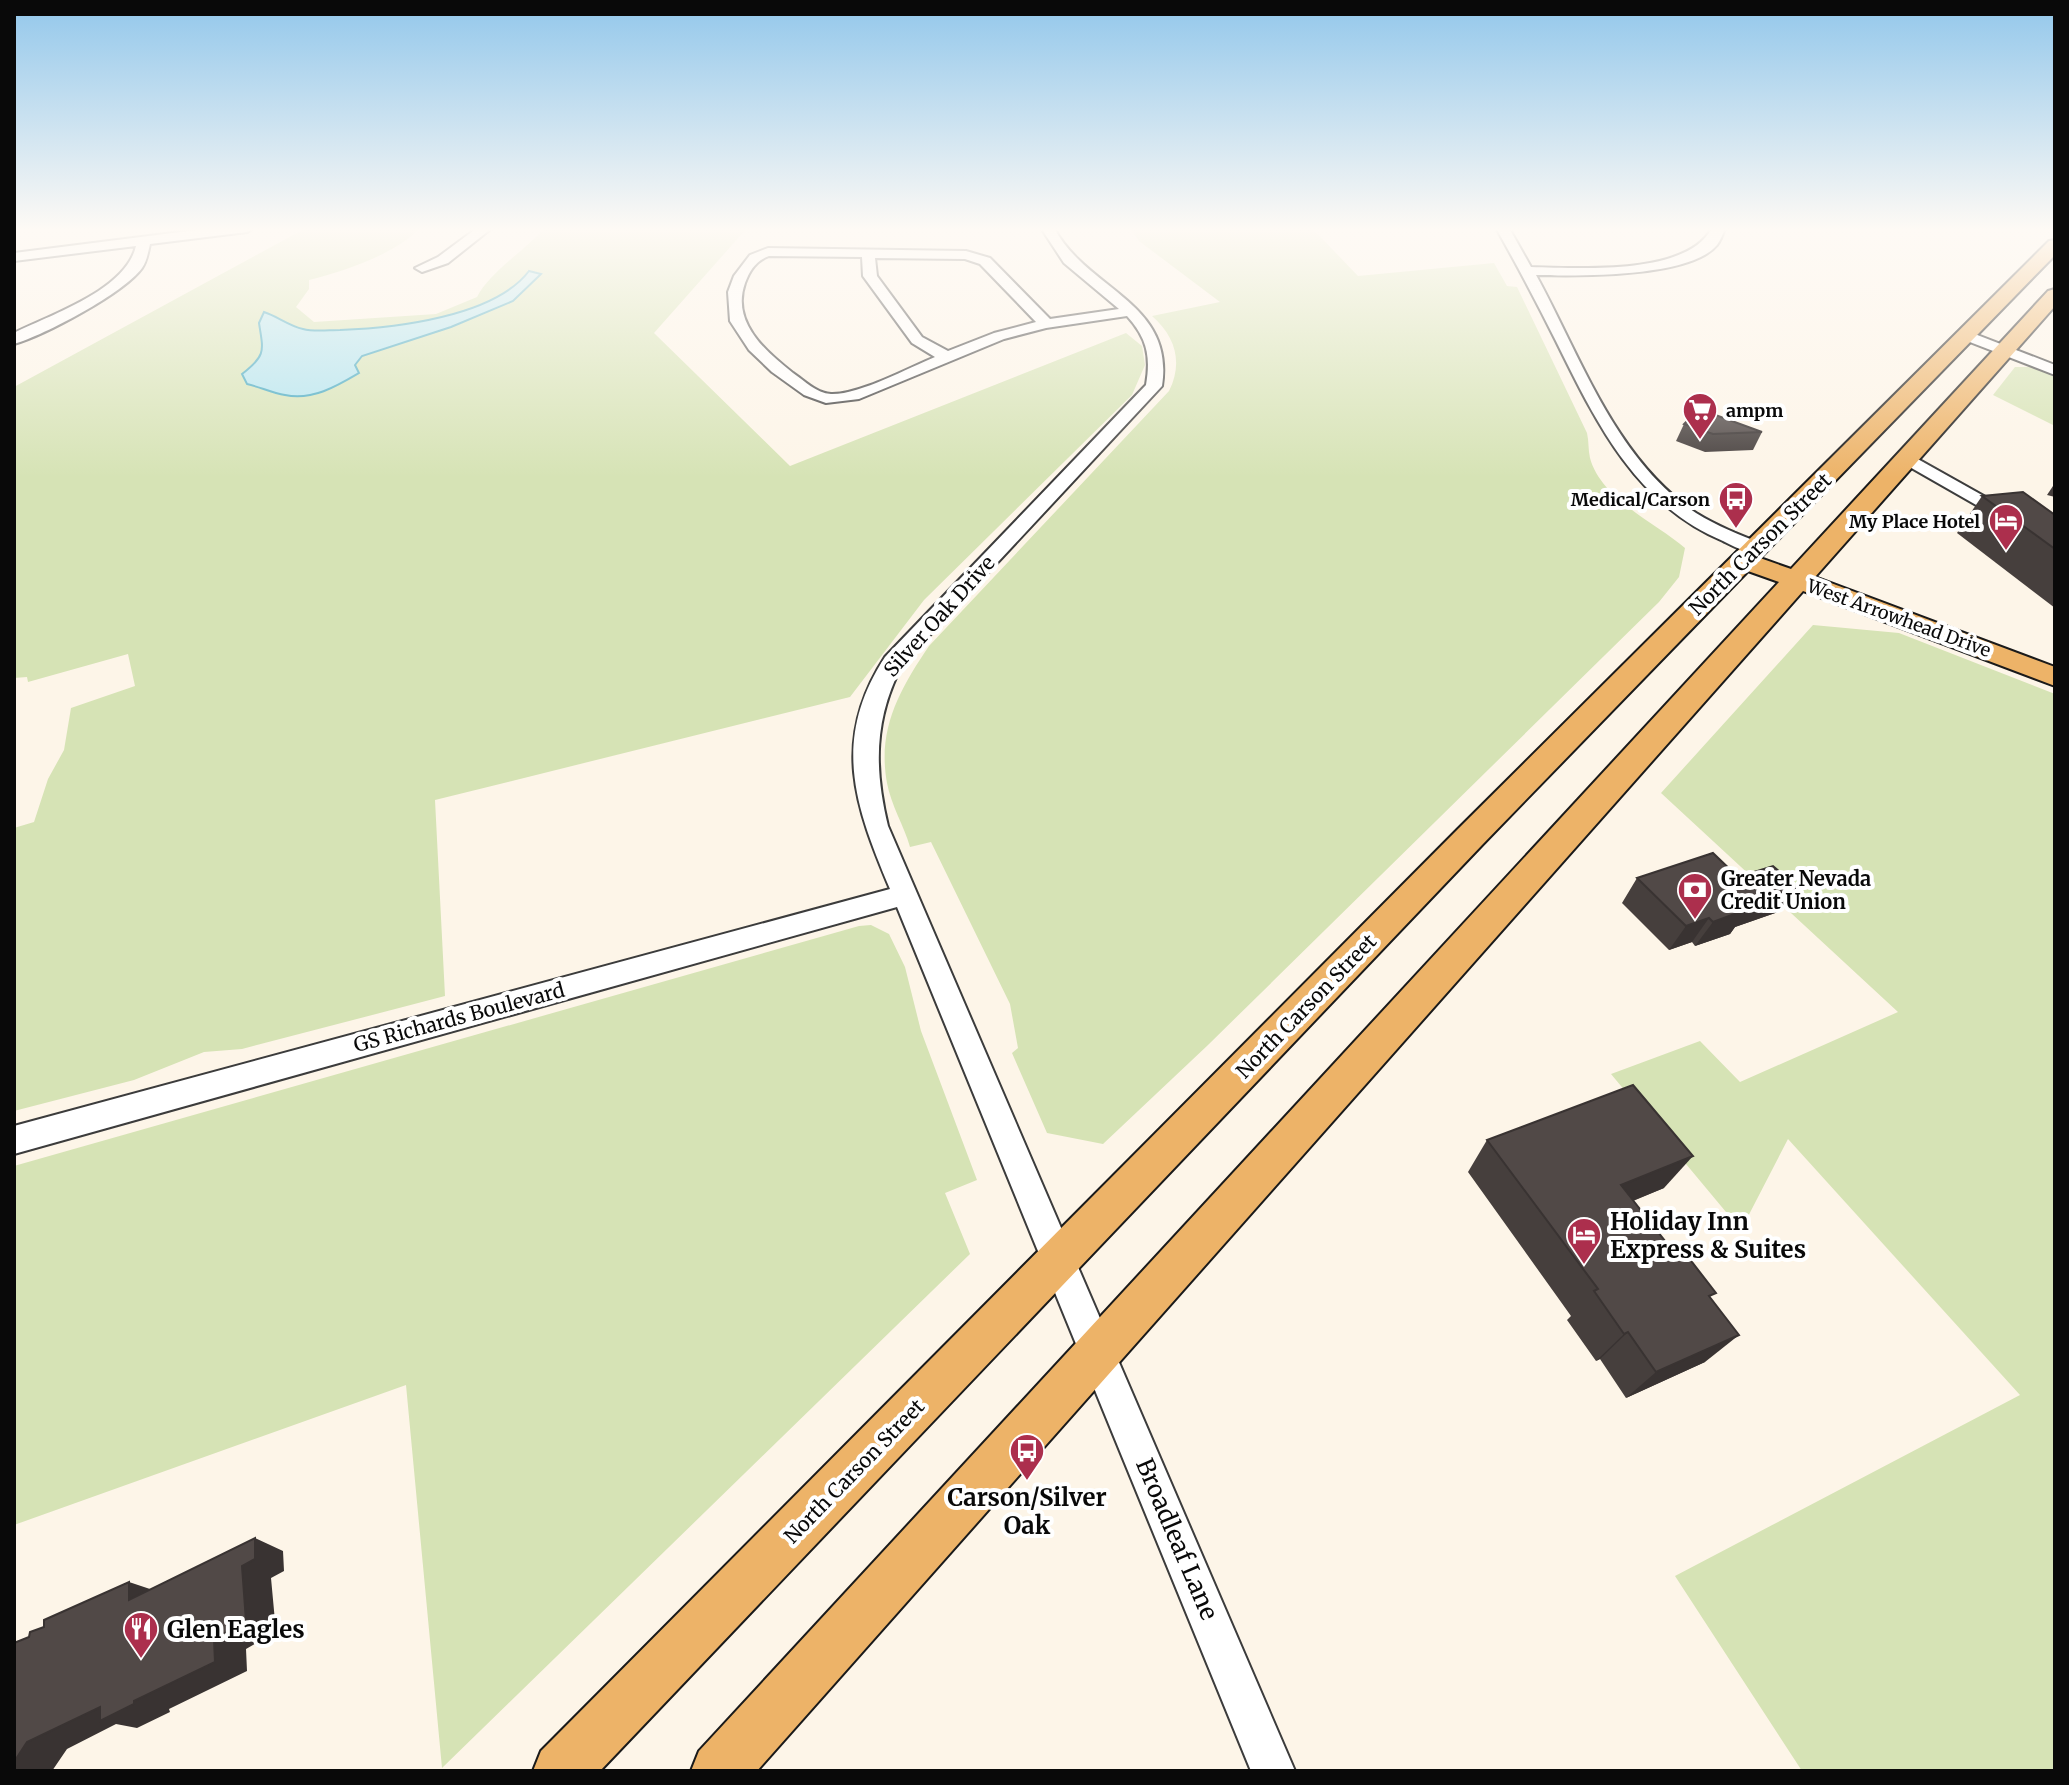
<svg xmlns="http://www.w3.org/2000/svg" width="2069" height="1785" font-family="Merriweather,serif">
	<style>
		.green { fill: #d6e3b5 }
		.water { fill: #b1e4f0; stroke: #3ea6c0; stroke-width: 2 }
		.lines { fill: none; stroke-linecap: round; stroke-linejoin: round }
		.minor-casing { stroke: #3c3c3c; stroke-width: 4 }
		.major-casing { stroke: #1a1a1a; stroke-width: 4 }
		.minor { fill: #fff; fill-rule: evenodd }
		.major { fill: #edb368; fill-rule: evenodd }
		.wall { fill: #463f3d }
		.shaded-wall { fill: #393332 }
		.building { fill: #514947; stroke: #393332; stroke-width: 2 }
		.labels { text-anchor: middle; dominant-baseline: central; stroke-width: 8; stroke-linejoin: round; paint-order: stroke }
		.far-poi-label { font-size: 18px; font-weight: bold; fill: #090909; stroke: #fff; text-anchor: end }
		.far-street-label { font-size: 18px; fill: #090909; stroke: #fff }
		.street-label { font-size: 20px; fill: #090909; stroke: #fff }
		.poi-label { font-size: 20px; font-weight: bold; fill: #090909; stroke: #fff; text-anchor: start }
		.near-poi-label { font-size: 24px; font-weight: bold; fill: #090909; stroke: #fff; text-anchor: start }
		.near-street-label { font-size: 24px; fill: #090909; stroke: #fff }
	</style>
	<rect width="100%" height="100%" fill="#fdf5e8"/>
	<!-- green -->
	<g class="green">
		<path d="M306,228H420C396,254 342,272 309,280V289L296,307L314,322L436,314L477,297C489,273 525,250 545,228H747L654,333L790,466L1126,333L1142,346L1145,365L1132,395L924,600L850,697L435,800L445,996L242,1049L204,1052L134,1080L14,1111V828L34,822L48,779L64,750L71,708L135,686L128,654L28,682L27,677L14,678V387Z"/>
		<path d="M1130,228H1312L1358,276L1494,263L1507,286L1517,287L1587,433C1589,441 1588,450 1590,458C1601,499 1656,523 1685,548L1679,577L1659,602L1208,1045L1103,1144L1047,1133L1012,1053L1018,1048L1010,1004L931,842L910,847C904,826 891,805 887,783C877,729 900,689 929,646L1169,391C1183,363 1176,337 1152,316L1220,302L1139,241Z"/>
		<path d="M2015,367H2034L2055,377V426L1993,395Z"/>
		<path d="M1813,625L1899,633L2055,694V1771H1802L1675,1576L2020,1395L1788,1139L1741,1230L1611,1074L1700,1041L1740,1082L1898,1012L1661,793Z"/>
		<path d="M871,925L889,934L905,967L921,1031L977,1180L945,1193L970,1254L442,1768L406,1385L14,1525V1166L859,926Z"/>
	</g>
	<!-- water -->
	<path class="water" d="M529,271L541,274L513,301L451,327L362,356L355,365L359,373C337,386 312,401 285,395C272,393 260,387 247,384L242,374C267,355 263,350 259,323L264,312C277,316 289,326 303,329C314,332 328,330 340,330C394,328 494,317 529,271Z"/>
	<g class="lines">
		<defs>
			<g id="minor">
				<path d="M212,228H253L247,232L150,244C148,252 147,261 142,268C124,293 45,335 14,344V333C52,314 126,290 136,246L14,261V253Z"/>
				<path d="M477,228H492L448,263L422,272L415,268L438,257Z"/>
				<path d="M1041,228H1054C1088,291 1175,302 1162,386L902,665C874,719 874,768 888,826L1295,1771H1251L897,907L14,1154V1126L890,889C855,806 831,740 885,657L1146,385C1151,356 1147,338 1127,316L1046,328L1004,339L859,399L826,403L804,395L772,372L749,350L730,321L728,292L734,276L750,255L768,248L966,251L990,258L1050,319L1119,309L1064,263ZM769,256L862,257L863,276L912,343L935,357C908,368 859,395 831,394C816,393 805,381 793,373C765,351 731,322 745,283C750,270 756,261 769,256ZM875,258L965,259L980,264L1036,322L994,333L948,351L922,337L877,276Z"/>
				<path d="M1496,228H1509L1531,267C1579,268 1687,276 1712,228H1725C1723,234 1720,241 1717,245C1690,278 1576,276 1536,275C1581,357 1615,459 1696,513C1717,526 1740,535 1763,544L1766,548L1763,552C1749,555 1735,547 1723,541C1635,504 1596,422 1556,341C1537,303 1517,265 1496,228Z"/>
				<path d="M1967,331L2055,365V375L1962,339V333Z"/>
				<path d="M1907,453L2055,536V550L1901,462L1898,458Z"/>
			</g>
			<path id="major" d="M2055,240V255L1760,558L1791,569L2048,291L2055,289V306L1815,577L2055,667V686L1803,591L757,1771H691L699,1751L1779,582L1748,571L1482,845L600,1771H533L541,1751L1458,829L2049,241Z"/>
		</defs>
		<!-- minor casing -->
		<use href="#minor" class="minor-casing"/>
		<!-- major casing -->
		<use href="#major" class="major-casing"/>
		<!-- minor -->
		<use href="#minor" class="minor"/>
		<!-- major -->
		<use href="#major" class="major"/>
	</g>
	<!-- wall -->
	<g class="wall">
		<path d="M1684,424L1762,432L1753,450L1705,452L1676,441Z"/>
		<path d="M2055,483V497L2047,495Z"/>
		<path d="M1982,496L2055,515V608L1957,533Z"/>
		<path d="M1738,877L1797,887L1778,912L1735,927L1730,934L1695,946L1692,942L1669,950L1622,903L1637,878Z"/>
		<path d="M1487,1140L1664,1188L1633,1201L1710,1298L1705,1362L1626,1398L1600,1359L1596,1361L1567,1320L1571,1316L1468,1172Z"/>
	</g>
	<!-- shaded-wall -->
	<g class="shaded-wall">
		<path d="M1797,887L1778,912L1735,927L1730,934L1695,946L1713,922L1744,905Z"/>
		<path d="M1709,918L1692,942L1669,950L1686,926Z"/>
		<path d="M1693,1156L1664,1188L1595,1216L1621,1185Z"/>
		<path d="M1628,1332L1600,1359L1596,1361L1624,1334Z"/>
		<path d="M1739,1335L1705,1362L1626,1398L1656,1372Z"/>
		<path d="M255,1538L283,1551L284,1571L271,1578L276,1632L246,1649L247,1671L169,1709L170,1712L137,1728L116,1724L67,1749L52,1771H14V1762L27,1742L100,1707L134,1701L214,1639L242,1566Z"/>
		<path d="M129,1582L162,1593L129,1600Z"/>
	</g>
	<!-- building -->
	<g class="building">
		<path d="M1699,409L1762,432L1713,434L1684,424Z"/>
		<path d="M2023,492L2055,515V549L1982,496Z"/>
		<path d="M1713,853L1738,877L1773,866L1797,887L1744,905L1748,909L1713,922L1709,918L1686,926L1637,878Z"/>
		<path d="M1633,1085L1693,1156L1621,1185L1677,1256L1685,1253L1716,1293L1709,1296L1739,1335L1656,1372L1628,1332L1624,1334L1594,1291L1598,1289L1487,1140Z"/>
		<path d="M255,1538V1559L242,1566L246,1621L214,1639L215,1662L134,1701V1704L100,1721V1707L27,1742L14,1762V1643L29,1637L30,1632L44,1627V1620L129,1582V1600Z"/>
	</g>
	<!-- sky -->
	<linearGradient id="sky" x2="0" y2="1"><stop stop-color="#92c7eb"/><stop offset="0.48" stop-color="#fefaf5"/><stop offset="1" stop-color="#fefaf5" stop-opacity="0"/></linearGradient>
	<rect width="2069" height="478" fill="url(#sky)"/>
	<!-- icons -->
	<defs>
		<symbol id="supermarket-pin" viewBox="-11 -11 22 30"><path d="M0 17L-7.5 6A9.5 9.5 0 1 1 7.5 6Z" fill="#ac2f4d" stroke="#fff"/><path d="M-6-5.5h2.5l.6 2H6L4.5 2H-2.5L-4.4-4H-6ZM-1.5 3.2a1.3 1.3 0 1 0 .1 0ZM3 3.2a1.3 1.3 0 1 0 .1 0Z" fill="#fff"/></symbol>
		<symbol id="bus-pin" viewBox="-11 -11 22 30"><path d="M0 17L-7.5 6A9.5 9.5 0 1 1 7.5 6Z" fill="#ac2f4d" stroke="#fff"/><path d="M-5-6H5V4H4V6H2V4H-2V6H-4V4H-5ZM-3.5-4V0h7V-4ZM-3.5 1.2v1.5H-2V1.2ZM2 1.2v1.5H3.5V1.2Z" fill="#fff"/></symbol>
		<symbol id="hotel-pin" viewBox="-11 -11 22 30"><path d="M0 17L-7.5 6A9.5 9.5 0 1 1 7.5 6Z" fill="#ac2f4d" stroke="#fff"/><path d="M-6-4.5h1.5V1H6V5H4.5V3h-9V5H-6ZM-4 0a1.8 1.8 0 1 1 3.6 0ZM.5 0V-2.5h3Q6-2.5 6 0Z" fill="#fff"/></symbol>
		<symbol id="bank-pin" viewBox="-11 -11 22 30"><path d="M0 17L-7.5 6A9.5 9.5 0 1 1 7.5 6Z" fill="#ac2f4d" stroke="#fff"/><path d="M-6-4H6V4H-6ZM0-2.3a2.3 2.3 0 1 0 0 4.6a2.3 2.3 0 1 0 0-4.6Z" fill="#fff"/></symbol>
		<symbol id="restaurant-pin" viewBox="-11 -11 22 30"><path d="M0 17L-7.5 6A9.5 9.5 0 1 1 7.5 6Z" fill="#ac2f4d" stroke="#fff"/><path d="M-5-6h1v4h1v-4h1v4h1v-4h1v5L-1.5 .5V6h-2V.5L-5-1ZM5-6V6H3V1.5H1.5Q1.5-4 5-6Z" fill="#fff"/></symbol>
	</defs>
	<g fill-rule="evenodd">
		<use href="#supermarket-pin" x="1680" y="390" width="40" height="54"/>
		<use href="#bus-pin" x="1716" y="479" width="40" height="54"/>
		<use href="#hotel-pin" x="1986" y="501" width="40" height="54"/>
		<use href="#bank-pin" x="1675" y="870" width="40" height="54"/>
		<use href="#hotel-pin" x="1564" y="1215" width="40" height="54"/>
		<use href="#bus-pin" x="1007" y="1431" width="40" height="54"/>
		<use href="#restaurant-pin" x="121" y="1609" width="40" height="54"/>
	</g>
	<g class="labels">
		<!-- far-poi labels -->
		<g class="far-poi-label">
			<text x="1726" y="410" text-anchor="start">ampm</text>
			<text x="1710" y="499">Medical/Carson</text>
			<text x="1980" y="521">My Place Hotel</text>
		</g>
		<!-- far-street labels -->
		<g class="far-street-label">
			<text transform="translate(1899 618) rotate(20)">West Arrowhead Drive</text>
		</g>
		<!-- street labels -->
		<g class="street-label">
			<text transform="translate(1760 544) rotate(-45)">North Carson Street</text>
			<text transform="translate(939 616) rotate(-48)">Silver Oak Drive</text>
			<text transform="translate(1306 1006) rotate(-46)">North Carson Street</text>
			<text transform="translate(459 1017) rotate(-15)">GS Richards Boulevard</text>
			<text transform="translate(854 1471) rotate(-46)">North Carson Street</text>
		</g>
		<!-- poi labels -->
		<g class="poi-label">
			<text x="1721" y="878">Greater Nevada<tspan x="1721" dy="23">Credit Union</tspan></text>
		</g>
		<!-- near-poi labels -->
		<g class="near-poi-label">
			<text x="1610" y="1221">Holiday Inn<tspan x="1610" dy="28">Express &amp; Suites</tspan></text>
			<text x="1027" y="1497" text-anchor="middle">Carson/Silver<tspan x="1027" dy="28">Oak</tspan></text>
			<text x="167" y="1629">Glen Eagles</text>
		</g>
		<!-- near-street labels -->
		<g class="near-street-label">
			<text transform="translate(1177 1539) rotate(67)">Broadleaf Lane</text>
		</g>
	</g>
	<!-- border -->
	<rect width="2069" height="1785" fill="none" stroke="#090909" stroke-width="32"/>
</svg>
